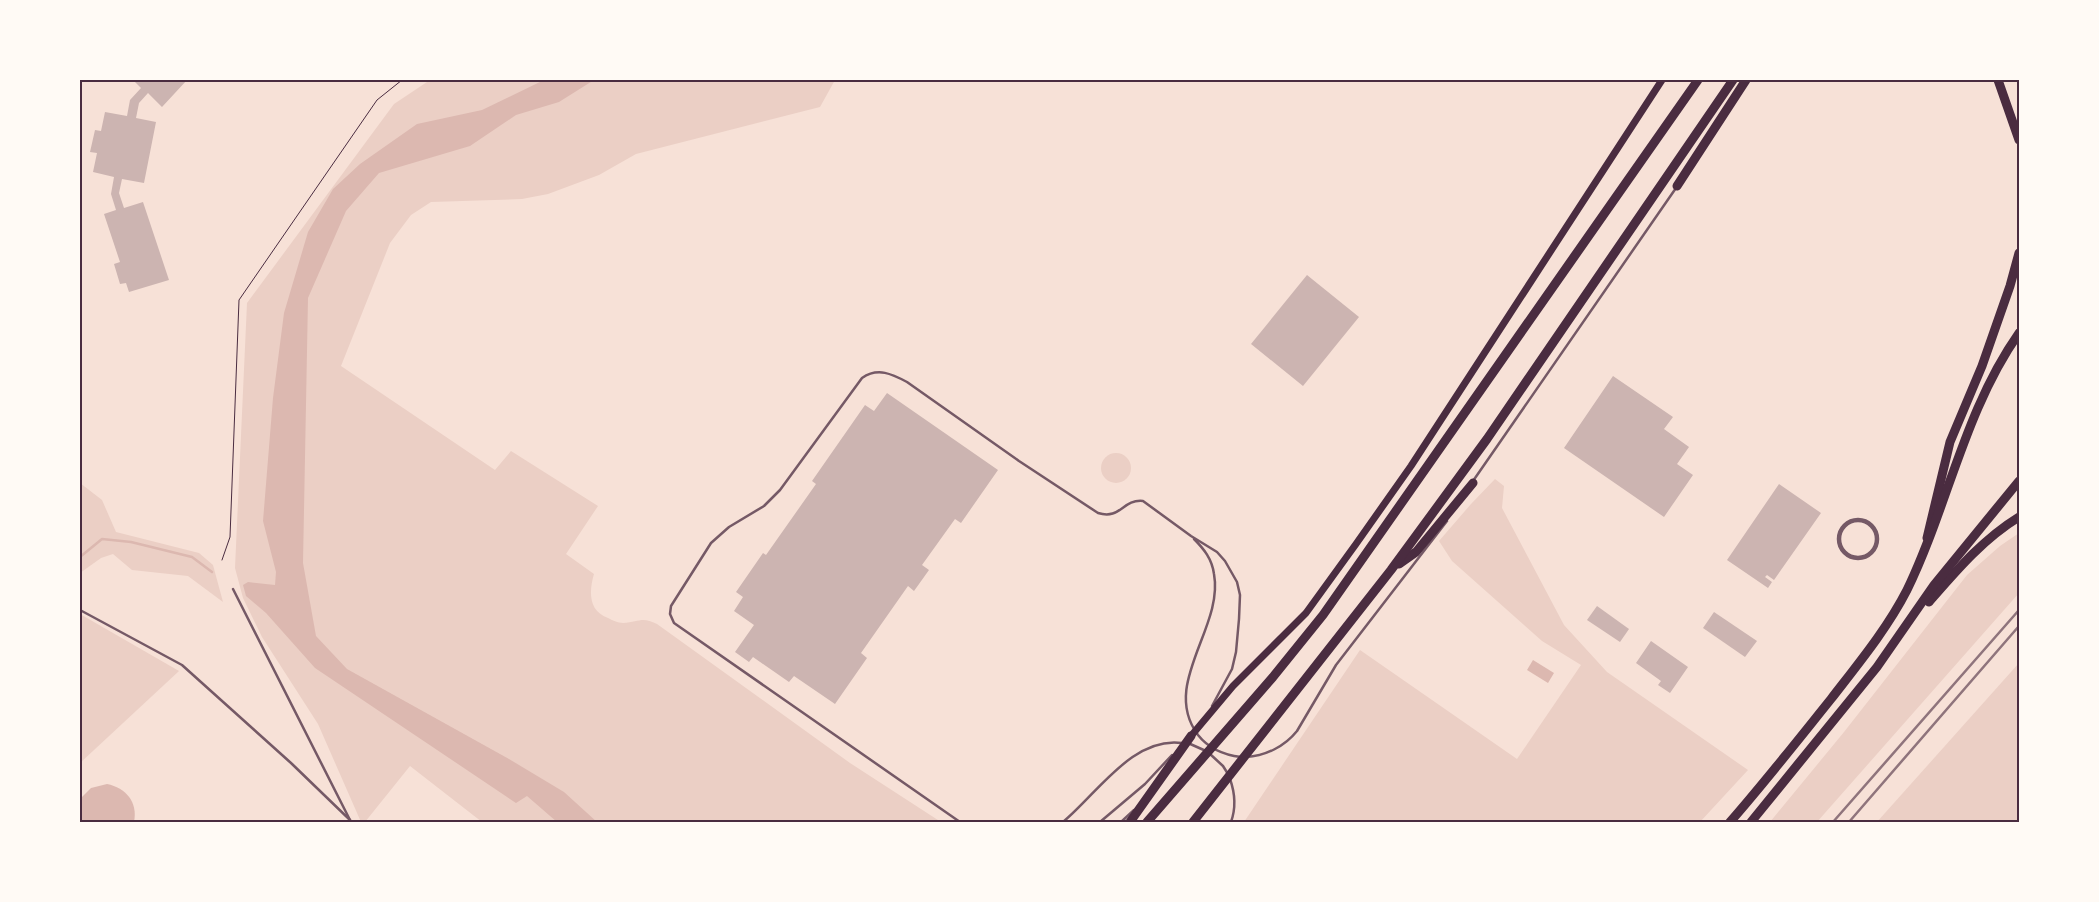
<svg xmlns="http://www.w3.org/2000/svg" width="2099" height="902" font-family="Barlow,sans-serif">
	<style>
		.green { fill: #ebcfc5 }
		.water { fill: #dcb8b0 }
		.lines { fill: none; stroke-linecap: round; stroke-linejoin: round }
		.stream { stroke: #dcb8b0; stroke-width: 2.5 }
		.building { fill: #ccb4b1 }
		.path { stroke: #4a2c40; stroke-width: 1 }
		.service { stroke: #755966; stroke-width: 2.5 }
		.minor { stroke: #755966; stroke-width: 4.5 }
		.secondary { stroke: #4a2c40; stroke-width: 7 }
		.motorway { stroke: #4a2c40; stroke-width: 9 }
		.rail { stroke: #8f747c; stroke-width: 2.5 }
		.neatline { fill: none; stroke: #4a2c40; stroke-width: 2 }
	</style>
	<rect width="100%" height="100%" fill="#f7e1d7"/>
	<!-- green -->
	<g class="green">
		<path d="M430,80H835L820,107L636,154L599,175L548,194L522,199L431,202L411,215L390,243L341,366L495,470L511,451L598,506L566,554L594,574C589,591 588,611 608,618C612,620 618,623 623,623C639,622 642,616 657,624L850,763L941,822H482L410,766L365,822H361L318,724L262,637L243,598L235,568L247,303L394,104Z"/>
		<circle cx="1116" cy="468" r="15"/>
		<path d="M1495,479L1504,486L1502,508L1564,625L1607,672L1748,770L1700,822H1244L1360,650L1517,759L1581,665L1542,641L1452,561L1439,541L1471,504Z"/>
		<path d="M80,483L102,500L116,532L199,553L213,565L223,602L188,576L132,570L113,554L101,558L80,573Z"/>
		<path d="M2019,533V593L1817,822H1770L1844,732L1967,575L2000,546Z"/>
		<path d="M80,614L179,671L80,763Z"/>
		<path d="M2019,663V822H1877Z"/>
	</g>
	<!-- water -->
	<g class="water">
		<path d="M544,80H594L559,102L516,115L470,146L379,173L346,211L308,298L303,563L316,636L347,669L509,759L564,792L597,822H557L527,796L516,803L315,668L266,613L246,596L243,585L248,582L275,585L276,572L263,521L273,398L284,313L308,232L333,189L360,164L417,124L482,110Z"/>
		<path d="M1533,660L1554,673L1548,683L1527,670Z"/>
		<path d="M107,784C126,788 138,802 134,822H80V799L91,788Z"/>
	</g>
	<g class="lines">
		<!-- stream -->
		<path class="stream" d="M80,557L102,539L131,542L192,557L212,572"/>
	</g>
	<!-- building -->
	<g class="building">
		<path d="M133,80H187L162,107L148,93L139,103L136,118L156,122L144,183L122,179L119,193L124,208L143,202L169,280L129,292L126,283L120,284L114,264L120,262L104,214L116,210L111,194L114,177L93,172L97,153L90,152L95,130L101,131L105,112L127,116L130,100L141,88Z"/>
		<path d="M1307,275L1359,317L1303,386L1251,344Z"/>
		<path d="M1613,376L1673,417L1664,429L1689,447L1677,464L1693,475L1664,517L1564,448Z"/>
		<path d="M887,393L998,470L961,523L955,519L922,565L929,570L914,591L908,586L861,653L867,658L835,704L794,676L789,682L753,657L749,662L735,652L754,625L734,611L743,597L736,592L763,553L766,555L816,484L812,481L865,405L874,411Z"/>
		<path d="M1779,484L1821,513L1774,580L1767,575L1765,577L1772,582L1768,588L1727,560Z"/>
		<path d="M1597,606L1629,629L1620,642L1587,620Z"/>
		<path d="M1714,612L1757,641L1745,657L1703,628Z"/>
		<path d="M1651,641L1688,667L1670,693L1658,685L1661,681L1636,663Z"/>
	</g>
	<g class="lines">
		<!-- path -->
		<path class="path" d="M222,560L230,537L239,300L377,100L402,80"/>
		<!-- service -->
		<g class="service">
			<path d="M1473,481L1676,188"/>
			<path d="M1194,539C1204,549 1212,559 1214,574C1224,628 1160,684 1198,735C1209,749 1224,755 1241,757"/>
			<path d="M233,589L351,822"/>
			<path d="M80,610L182,665L291,763L350,820"/>
			<path d="M1188,743L1206,751"/>
			<path d="M1210,754L1223,766L1228,774"/>
			<path d="M1246,757C1266,756 1285,746 1297,731L1336,665L1447,521"/>
			<path d="M1230,779C1235,793 1236,808 1231,822"/>
			<path d="M960,822L674,623L670,614L671,606L711,543L729,527L764,506L780,490L862,378C878,367 892,374 907,382L1019,461L1098,513C1121,520 1122,499 1143,501L1191,536L1217,552L1225,561L1237,582L1240,595L1239,619L1236,652L1232,669L1212,706"/>
			<path d="M1063,822C1097,794 1133,736 1182,743"/>
			<path d="M1100,822L1145,784L1172,755"/>
			<path d="M1121,822L1134,810"/>
		</g>
		<!-- minor -->
		<circle class="minor" cx="1858" cy="539" r="19"/>
		<!-- secondary -->
		<path class="secondary" d="M1191,736L1233,686L1306,613L1356,544L1411,466L1662,80"/>
		<!-- motorway -->
		<g class="motorway">
			<path d="M1998,80L2019,140"/>
			<path d="M1677,186L1746,80"/>
			<path d="M1927,538L1950,442L1982,366L2010,286L2019,253"/>
			<path d="M1399,564L1416,552L1473,483"/>
			<path d="M1929,602C1956,571 1983,539 2019,517"/>
			<path d="M1130,822L1191,736"/>
			<path d="M1147,822L1273,677L1323,615L1698,80"/>
			<path d="M1193,822L1391,570L1487,439L1733,80"/>
			<path d="M1730,822C1765,782 1798,740 1831,699C1858,664 1887,629 1907,590C1948,506 1964,411 2019,333"/>
			<path d="M1751,822L1877,667L1934,585L2019,481"/>
		</g>
		<!-- rail -->
		<g class="rail">
			<path d="M1833,822L2019,610"/>
			<path d="M1849,822L2019,626"/>
		</g>
	</g>
	<!-- border -->
	<rect width="2099" height="902" fill="none" stroke="#fffaf5" stroke-width="162"/>
	<rect x="81" y="81" width="1937" height="740" class="neatline"/>
</svg>
